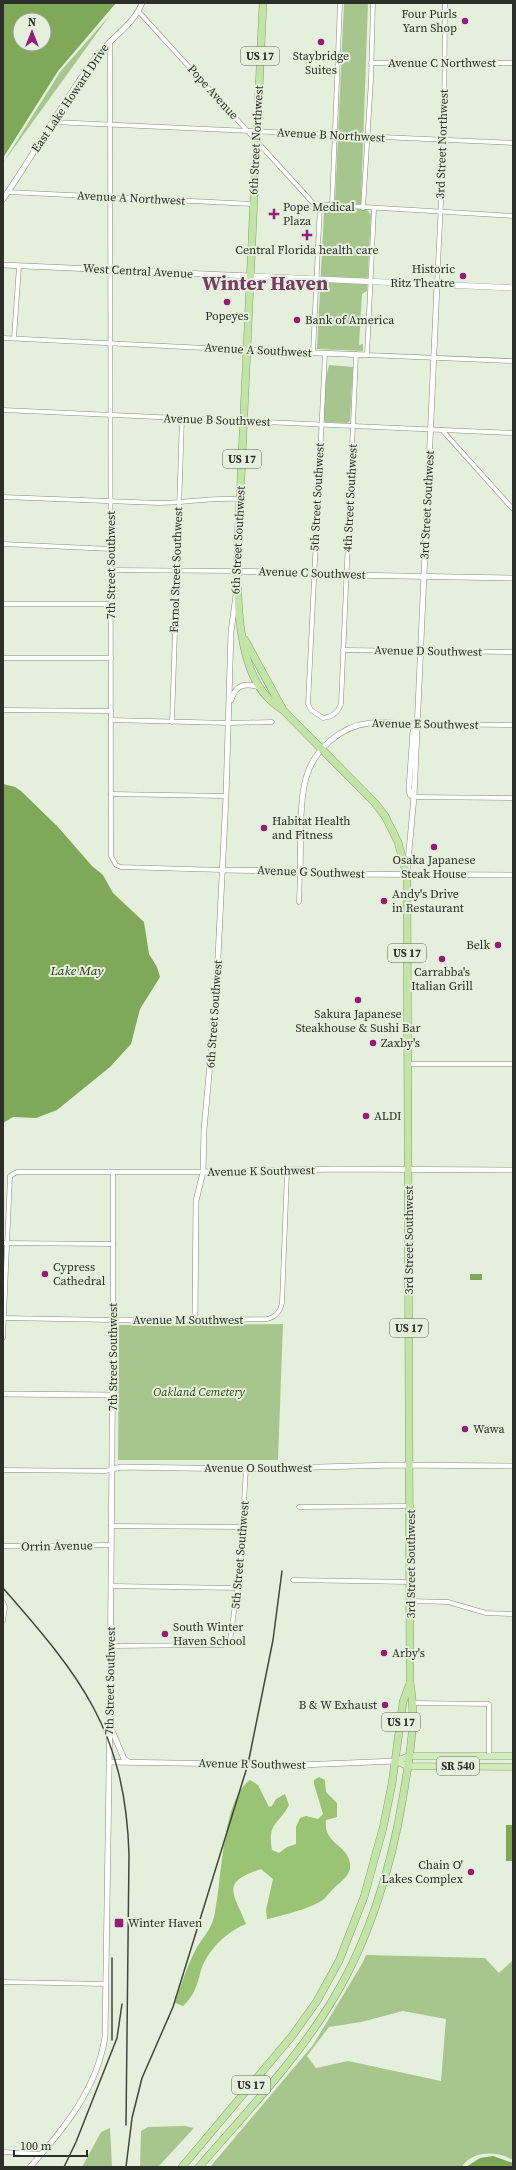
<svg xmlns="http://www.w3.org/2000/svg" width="516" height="2170" font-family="'Source Serif 4',serif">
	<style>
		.green { fill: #a7c68d; fill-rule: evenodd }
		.forest { fill: #9ac474 }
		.water { fill: #7fa859; fill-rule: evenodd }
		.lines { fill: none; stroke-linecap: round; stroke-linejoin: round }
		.minor-casing { stroke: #828d7a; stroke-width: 5 }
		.tertiary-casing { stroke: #828d7a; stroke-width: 6 }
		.secondary-casing { stroke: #828d7a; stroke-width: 6 }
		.primary-casing { stroke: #84a06c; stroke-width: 7 }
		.trunk-casing { stroke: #84a06c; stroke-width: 8 }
		.minor { stroke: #fff; stroke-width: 4 }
		.tertiary { stroke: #fff; stroke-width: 5 }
		.secondary { stroke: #fff; stroke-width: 5.5 }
		.primary { stroke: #d2ebbd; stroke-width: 6 }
		.trunk { stroke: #c3e4a7; stroke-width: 7 }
		.rail { stroke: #42473d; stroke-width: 1.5 }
		.poi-dot { fill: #961c76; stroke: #e4f0db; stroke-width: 1.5 }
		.labels { text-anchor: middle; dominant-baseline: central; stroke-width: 4; stroke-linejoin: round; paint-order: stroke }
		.shield { fill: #e4f0db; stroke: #62695d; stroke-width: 1 }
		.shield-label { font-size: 11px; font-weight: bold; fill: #2b2f27 }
		.poi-label { font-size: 12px; fill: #2b2f27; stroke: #e4f0db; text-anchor: start }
		.street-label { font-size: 12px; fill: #2b2f27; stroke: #e4f0db }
		.park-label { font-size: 12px; font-style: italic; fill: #2c460c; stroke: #e4f0db }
		.water-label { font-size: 13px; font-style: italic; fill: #243513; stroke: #e4f0db }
		.town-label { font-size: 20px; font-weight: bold; fill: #773a63; stroke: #e4f0db }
	</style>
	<rect width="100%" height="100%" fill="#e4f0db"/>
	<!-- green -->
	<g class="green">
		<path d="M344,3H368L361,202L371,215L367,291L362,294L359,345L363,344V351L317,349L324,212L335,201Z"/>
		<path d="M110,15L3,163L60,72Z"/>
		<path d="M329,365L353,367L350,421L347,423L325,422L323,418L326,378Z"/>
		<path d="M283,1324L278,1460H118L119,1325Z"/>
		<path d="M366,1955L485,1958L499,1973L513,1960V2160C498,2151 472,2150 462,2167H210L313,2045L363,1962ZM403,2011L446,2019L441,2081L348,2061L316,2068L307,2056L329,2027L361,2022Z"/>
		<path d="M185,2126L194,2128L158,2167H140L141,2131L148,2127Z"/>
		<path d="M110,2128L112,2167H82L101,2132Z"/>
	</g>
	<!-- forest -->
	<path class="forest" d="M319,1777L325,1780L326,1792L337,1803V1817L326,1820C323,1844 347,1844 350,1863C352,1874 342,1881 335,1887C331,1891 328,1895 324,1899C313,1908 281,1916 267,1919L266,1910L273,1879L261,1869C220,1882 233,1892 246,1924C226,1932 208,1950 201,1970C197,1985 195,1995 183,2006L175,2003C181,1985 187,1966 196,1949C204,1935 212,1930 215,1912C222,1880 222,1799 250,1780L258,1785L269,1807L272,1806L276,1799L285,1794L289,1805C279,1825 267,1822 272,1850L279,1853L287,1847L296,1844V1827L300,1818L306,1816L318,1819L323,1814L314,1784V1780Z"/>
	<!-- water -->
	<g class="water">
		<path d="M3,3H116L58,71L3,158ZM20,20H44V44H20Z"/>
		<path d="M3,784L15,787L21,791L58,827L92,866L103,875L113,893L144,922L149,954L157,967L160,977L140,1009L131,1044L110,1067L57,1110L36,1118L13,1117L3,1123Z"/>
		<rect x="470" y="1274" width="12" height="6"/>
		<rect x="506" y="1825" width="7" height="36"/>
		<path d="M493,2156L513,2163V2167H466L480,2158Z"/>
	</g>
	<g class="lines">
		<defs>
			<g id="minor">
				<path d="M139,12L314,204L513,216"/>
				<path d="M110,41L111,856L116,865L121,867L222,870"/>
				<path d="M371,63H513"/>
				<path d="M53,122L513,143"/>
				<path d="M8,192L253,204"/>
				<path d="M332,206L340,3"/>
				<path d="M363,208L371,80L373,3"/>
				<path d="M374,209L367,355L513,361"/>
				<path d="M437,285L444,140L445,3"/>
				<path d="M3,338L246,350"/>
				<path d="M14,338L19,266"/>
				<path d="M313,353L320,205"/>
				<path d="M325,353L308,704L311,710L323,718C332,717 338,713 341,704L356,354"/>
				<path d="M3,410L442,430L513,509"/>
				<path d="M442,430L513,433"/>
				<path d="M3,497L159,503C186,503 212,497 240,499"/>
				<path d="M3,544L111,549"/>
				<path d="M111,570L237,571"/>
				<path d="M3,604H111"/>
				<path d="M343,650L513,652"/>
				<path d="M3,658H111"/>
				<path d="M3,710L111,711"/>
				<path d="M111,720L229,723L272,722"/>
				<path d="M172,722L182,418"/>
				<path d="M416,724L513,725"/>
				<path d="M111,794L226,796"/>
				<path d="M414,797L513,798"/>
				<path d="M299,902L300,873"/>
				<path d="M408,1064H513"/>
				<path d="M3,1243L113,1244"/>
				<path d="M3,1318L113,1320V1173"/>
				<path d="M195,1320L267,1319C276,1317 280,1312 282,1303L287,1172"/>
				<path d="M3,1338L10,1176L17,1172H203"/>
				<path d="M3,1470L106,1471L112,1469"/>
				<path d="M299,1507L411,1506"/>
				<path d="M111,1526L244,1527"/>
				<path d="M3,1546L111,1545"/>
				<path d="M293,1580L410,1582"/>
				<path d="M111,1586L238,1588"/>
				<path d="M411,1601L448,1602L486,1613L513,1614"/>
				<path d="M3,1602L5,1607L3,1621"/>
				<path d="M111,1646L214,1645H223L230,1641L240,1568L246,1469"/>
				<path d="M414,1703L489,1704V1756"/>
				<path d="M3,1982L106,1984"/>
				<path d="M3,2152L42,2154"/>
			</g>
			<g id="tertiary">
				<path d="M3,199C35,153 62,103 95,58C109,39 134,25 142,3"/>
				<path d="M3,265L250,276"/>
				<path d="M246,350L367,355"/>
				<path d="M237,571L347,575L513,578"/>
				<path d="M231,700C236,684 245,683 260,687"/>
				<path d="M413,731L409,788L410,795L414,797"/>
				<path d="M222,870L284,871L330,874L513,875"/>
				<path d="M407,872L414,797L437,285"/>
				<path d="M300,873C301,846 299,802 306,778C314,749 341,726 370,723C385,721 401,724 416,724"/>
				<path d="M203,1172L336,1169L513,1170"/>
				<path d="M3,1394L112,1395"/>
				<path d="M112,1469L122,1467L246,1469L394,1465L513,1466"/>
				<path d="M111,1728L124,1759L129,1762"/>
				<path d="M109,1762L300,1765L396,1761"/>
				<path d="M30,2167C64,2129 97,2089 105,2037L110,1708L113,1320H195L196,1201L203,1172L204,1130L216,997L226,796L231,632L236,595"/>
			</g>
			<path id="secondary" d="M250,276L513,288"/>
			<g id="primary">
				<path d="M396,1761L409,1756H513"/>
				<path d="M396,1761L407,1766L513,1767"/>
			</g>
			<g id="trunk">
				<path d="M245,640L282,708"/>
				<path d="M182,2167L292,2036L317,2001L339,1961L364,1897L383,1828L392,1784L403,1702L410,1683"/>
				<path d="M199,2167C243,2116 291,2066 327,2009C367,1947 391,1870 403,1797C409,1760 417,1720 410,1683L407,875L398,842L385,816L375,803L283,710C278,707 273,703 269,699C228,659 238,552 240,499L263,3"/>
			</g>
		</defs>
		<!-- minor casing -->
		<use href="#minor" class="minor-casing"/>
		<!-- tertiary casing -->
		<use href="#tertiary" class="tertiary-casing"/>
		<!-- secondary casing -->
		<use href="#secondary" class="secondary-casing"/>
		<!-- primary casing -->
		<use href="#primary" class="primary-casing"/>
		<!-- trunk casing -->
		<use href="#trunk" class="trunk-casing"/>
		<!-- minor -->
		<use href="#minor" class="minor"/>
		<!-- tertiary -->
		<use href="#tertiary" class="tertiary"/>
		<!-- secondary -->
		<use href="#secondary" class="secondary"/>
		<!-- primary -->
		<use href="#primary" class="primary"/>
		<!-- trunk -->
		<use href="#trunk" class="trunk"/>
		<!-- rail -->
		<g class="rail">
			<path d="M3,1588C81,1677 125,1731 129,1854L126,2125"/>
			<path d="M112,2040V1958"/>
			<path d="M64,2167L76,2142L117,2038L122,2004"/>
			<path d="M126,2167L132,2118L142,2078L173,2007L248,1764L273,1640L282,1571"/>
		</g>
	</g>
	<!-- markers -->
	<g class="poi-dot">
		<circle cx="465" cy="21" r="4"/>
		<circle cx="321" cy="42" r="4"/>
		<path d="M272 208h4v4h4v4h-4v4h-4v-4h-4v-4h4z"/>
		<path d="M305 229h4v4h4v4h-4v4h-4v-4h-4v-4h4z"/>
		<circle cx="463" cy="276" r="4"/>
		<circle cx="227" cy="302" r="4"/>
		<circle cx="297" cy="320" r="4"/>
		<circle cx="264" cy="828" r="4"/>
		<circle cx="434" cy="847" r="4"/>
		<circle cx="384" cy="901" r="4"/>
		<circle cx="498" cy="945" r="4"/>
		<circle cx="442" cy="959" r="4"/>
		<circle cx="358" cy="1000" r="4"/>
		<circle cx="373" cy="1043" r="4"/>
		<circle cx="366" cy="1116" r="4"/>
		<circle cx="45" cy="1274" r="4"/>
		<circle cx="465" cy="1429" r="4"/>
		<circle cx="165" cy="1634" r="4"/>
		<circle cx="384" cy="1653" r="4"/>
		<circle cx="385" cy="1705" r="4"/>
		<circle cx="471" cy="1872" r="4"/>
		<rect x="114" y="1918" width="10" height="10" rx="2"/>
	</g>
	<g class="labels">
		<!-- shield labels -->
		<g class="shield">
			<rect x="241" y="47" width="38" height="18" rx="3"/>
			<rect x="223" y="450" width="38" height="18" rx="3"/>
			<rect x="388" y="944" width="38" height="18" rx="3"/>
			<rect x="390" y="1319" width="38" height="18" rx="3"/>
			<rect x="382" y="1713" width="38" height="18" rx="3"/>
			<rect x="437" y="1757" width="42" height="18" rx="3"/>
			<rect x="232" y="2076" width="38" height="18" rx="3"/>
		</g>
		<g class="shield-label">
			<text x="260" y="56">US 17</text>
			<text x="242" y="459">US 17</text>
			<text x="407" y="953">US 17</text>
			<text x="409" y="1328">US 17</text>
			<text x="401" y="1722">US 17</text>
			<text x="458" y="1766">SR 540</text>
			<text x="251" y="2085">US 17</text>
		</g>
		<!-- poi labels -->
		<g class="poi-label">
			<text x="457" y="14" text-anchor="end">Four Purls<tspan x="457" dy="14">Yarn Shop</tspan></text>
			<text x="321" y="56" text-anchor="middle">Staybridge<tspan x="321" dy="14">Suites</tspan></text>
			<text x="283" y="207">Pope Medical<tspan x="283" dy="14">Plaza</tspan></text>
			<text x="307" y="250" text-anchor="middle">Central Florida health care</text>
			<text x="455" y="269" text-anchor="end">Historic<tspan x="455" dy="14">Ritz Theatre</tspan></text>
			<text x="227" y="316" text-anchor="middle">Popeyes</text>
			<text x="305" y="320">Bank of America</text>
			<text x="272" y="821">Habitat Health<tspan x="272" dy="14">and Fitness</tspan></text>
			<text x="434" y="860" text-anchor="middle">Osaka Japanese<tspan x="434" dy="14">Steak House</tspan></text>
			<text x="392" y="894">Andy's Drive<tspan x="392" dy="14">in Restaurant</tspan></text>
			<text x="490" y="945" text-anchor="end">Belk</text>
			<text x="442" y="972" text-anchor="middle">Carrabba's<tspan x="442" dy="14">Italian Grill</tspan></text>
			<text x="358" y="1014" text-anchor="middle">Sakura Japanese<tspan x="358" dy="14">Steakhouse &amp; Sushi Bar</tspan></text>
			<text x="381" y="1043">Zaxby's</text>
			<text x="374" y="1116">ALDI</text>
			<text x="53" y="1267">Cypress<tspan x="53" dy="14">Cathedral</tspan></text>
			<text x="473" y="1429">Wawa</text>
			<text x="173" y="1627">South Winter<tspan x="173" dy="14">Haven School</tspan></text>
			<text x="392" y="1653">Arby's</text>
			<text x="377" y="1705" text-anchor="end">B &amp; W Exhaust</text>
			<text x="463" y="1865" text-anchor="end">Chain O'<tspan x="463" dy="14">Lakes Complex</tspan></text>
			<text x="128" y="1923">Winter Haven</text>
		</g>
		<!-- street labels -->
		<g class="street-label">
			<text x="442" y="63">Avenue C Northwest</text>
			<text transform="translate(213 92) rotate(48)">Pope Avenue</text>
			<text transform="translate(70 98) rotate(-56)">East Lake Howard Drive</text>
			<text transform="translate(331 135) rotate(3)">Avenue B Northwest</text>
			<text transform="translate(256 140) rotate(-87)">6th Street Northwest</text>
			<text transform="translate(442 144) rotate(-88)">3rd Street Northwest</text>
			<text transform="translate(131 198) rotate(3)">Avenue A Northwest</text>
			<text transform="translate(138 271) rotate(3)">West Central Avenue</text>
			<text transform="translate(258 350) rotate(3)">Avenue A Southwest</text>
			<text transform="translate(217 420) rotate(2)">Avenue B Southwest</text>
			<text transform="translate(317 497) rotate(-87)">5th Street Southwest</text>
			<text transform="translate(350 498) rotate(-87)">4th Street Southwest</text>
			<text transform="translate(427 505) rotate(-87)">3rd Street Southwest</text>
			<text transform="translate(238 540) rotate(-87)">6th Street Southwest</text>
			<text transform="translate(111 565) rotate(-90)">7th Street Southwest</text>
			<text transform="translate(176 570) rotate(-88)">Farnol Street Southwest</text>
			<text transform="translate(312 573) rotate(2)">Avenue C Southwest</text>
			<text transform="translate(428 651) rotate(1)">Avenue D Southwest</text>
			<text transform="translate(425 724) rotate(1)">Avenue E Southwest</text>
			<text transform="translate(311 872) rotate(2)">Avenue G Southwest</text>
			<text transform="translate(214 1014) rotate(-86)">6th Street Southwest</text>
			<text transform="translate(261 1171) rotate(-1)">Avenue K Southwest</text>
			<text transform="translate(409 1240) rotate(-90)">3rd Street Southwest</text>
			<text x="188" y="1320">Avenue M Southwest</text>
			<text transform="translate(113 1357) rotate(-90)">7th Street Southwest</text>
			<text x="258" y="1468">Avenue O Southwest</text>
			<text transform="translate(57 1546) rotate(-1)">Orrin Avenue</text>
			<text transform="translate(240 1555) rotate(-85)">5th Street Southwest</text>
			<text transform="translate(411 1564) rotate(-90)">3rd Street Southwest</text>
			<text transform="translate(110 1681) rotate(-89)">7th Street Southwest</text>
			<text transform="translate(252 1764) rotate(1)">Avenue R Southwest</text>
		</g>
		<!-- park labels -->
		<g class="park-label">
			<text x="199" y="1392">Oakland Cemetery</text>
		</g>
		<!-- water labels -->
		<g class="water-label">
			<text x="77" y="970">Lake May</text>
		</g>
		<!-- town labels -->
		<g class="town-label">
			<text x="265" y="283">Winter Haven</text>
		</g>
	</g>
	<!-- border -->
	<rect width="516" height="2170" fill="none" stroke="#2b2f27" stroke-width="8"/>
	<!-- north arrow -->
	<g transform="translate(32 32)"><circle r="19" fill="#e4f0db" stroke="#9aa393"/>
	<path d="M0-3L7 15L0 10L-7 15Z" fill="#961c76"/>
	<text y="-6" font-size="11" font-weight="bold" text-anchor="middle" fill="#2b2f27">N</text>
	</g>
	<!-- scale -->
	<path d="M14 2150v6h73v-6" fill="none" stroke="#2b2f27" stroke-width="2"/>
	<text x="20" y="2150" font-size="12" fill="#2b2f27" stroke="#e4f0db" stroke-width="3" paint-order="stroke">100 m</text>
</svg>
